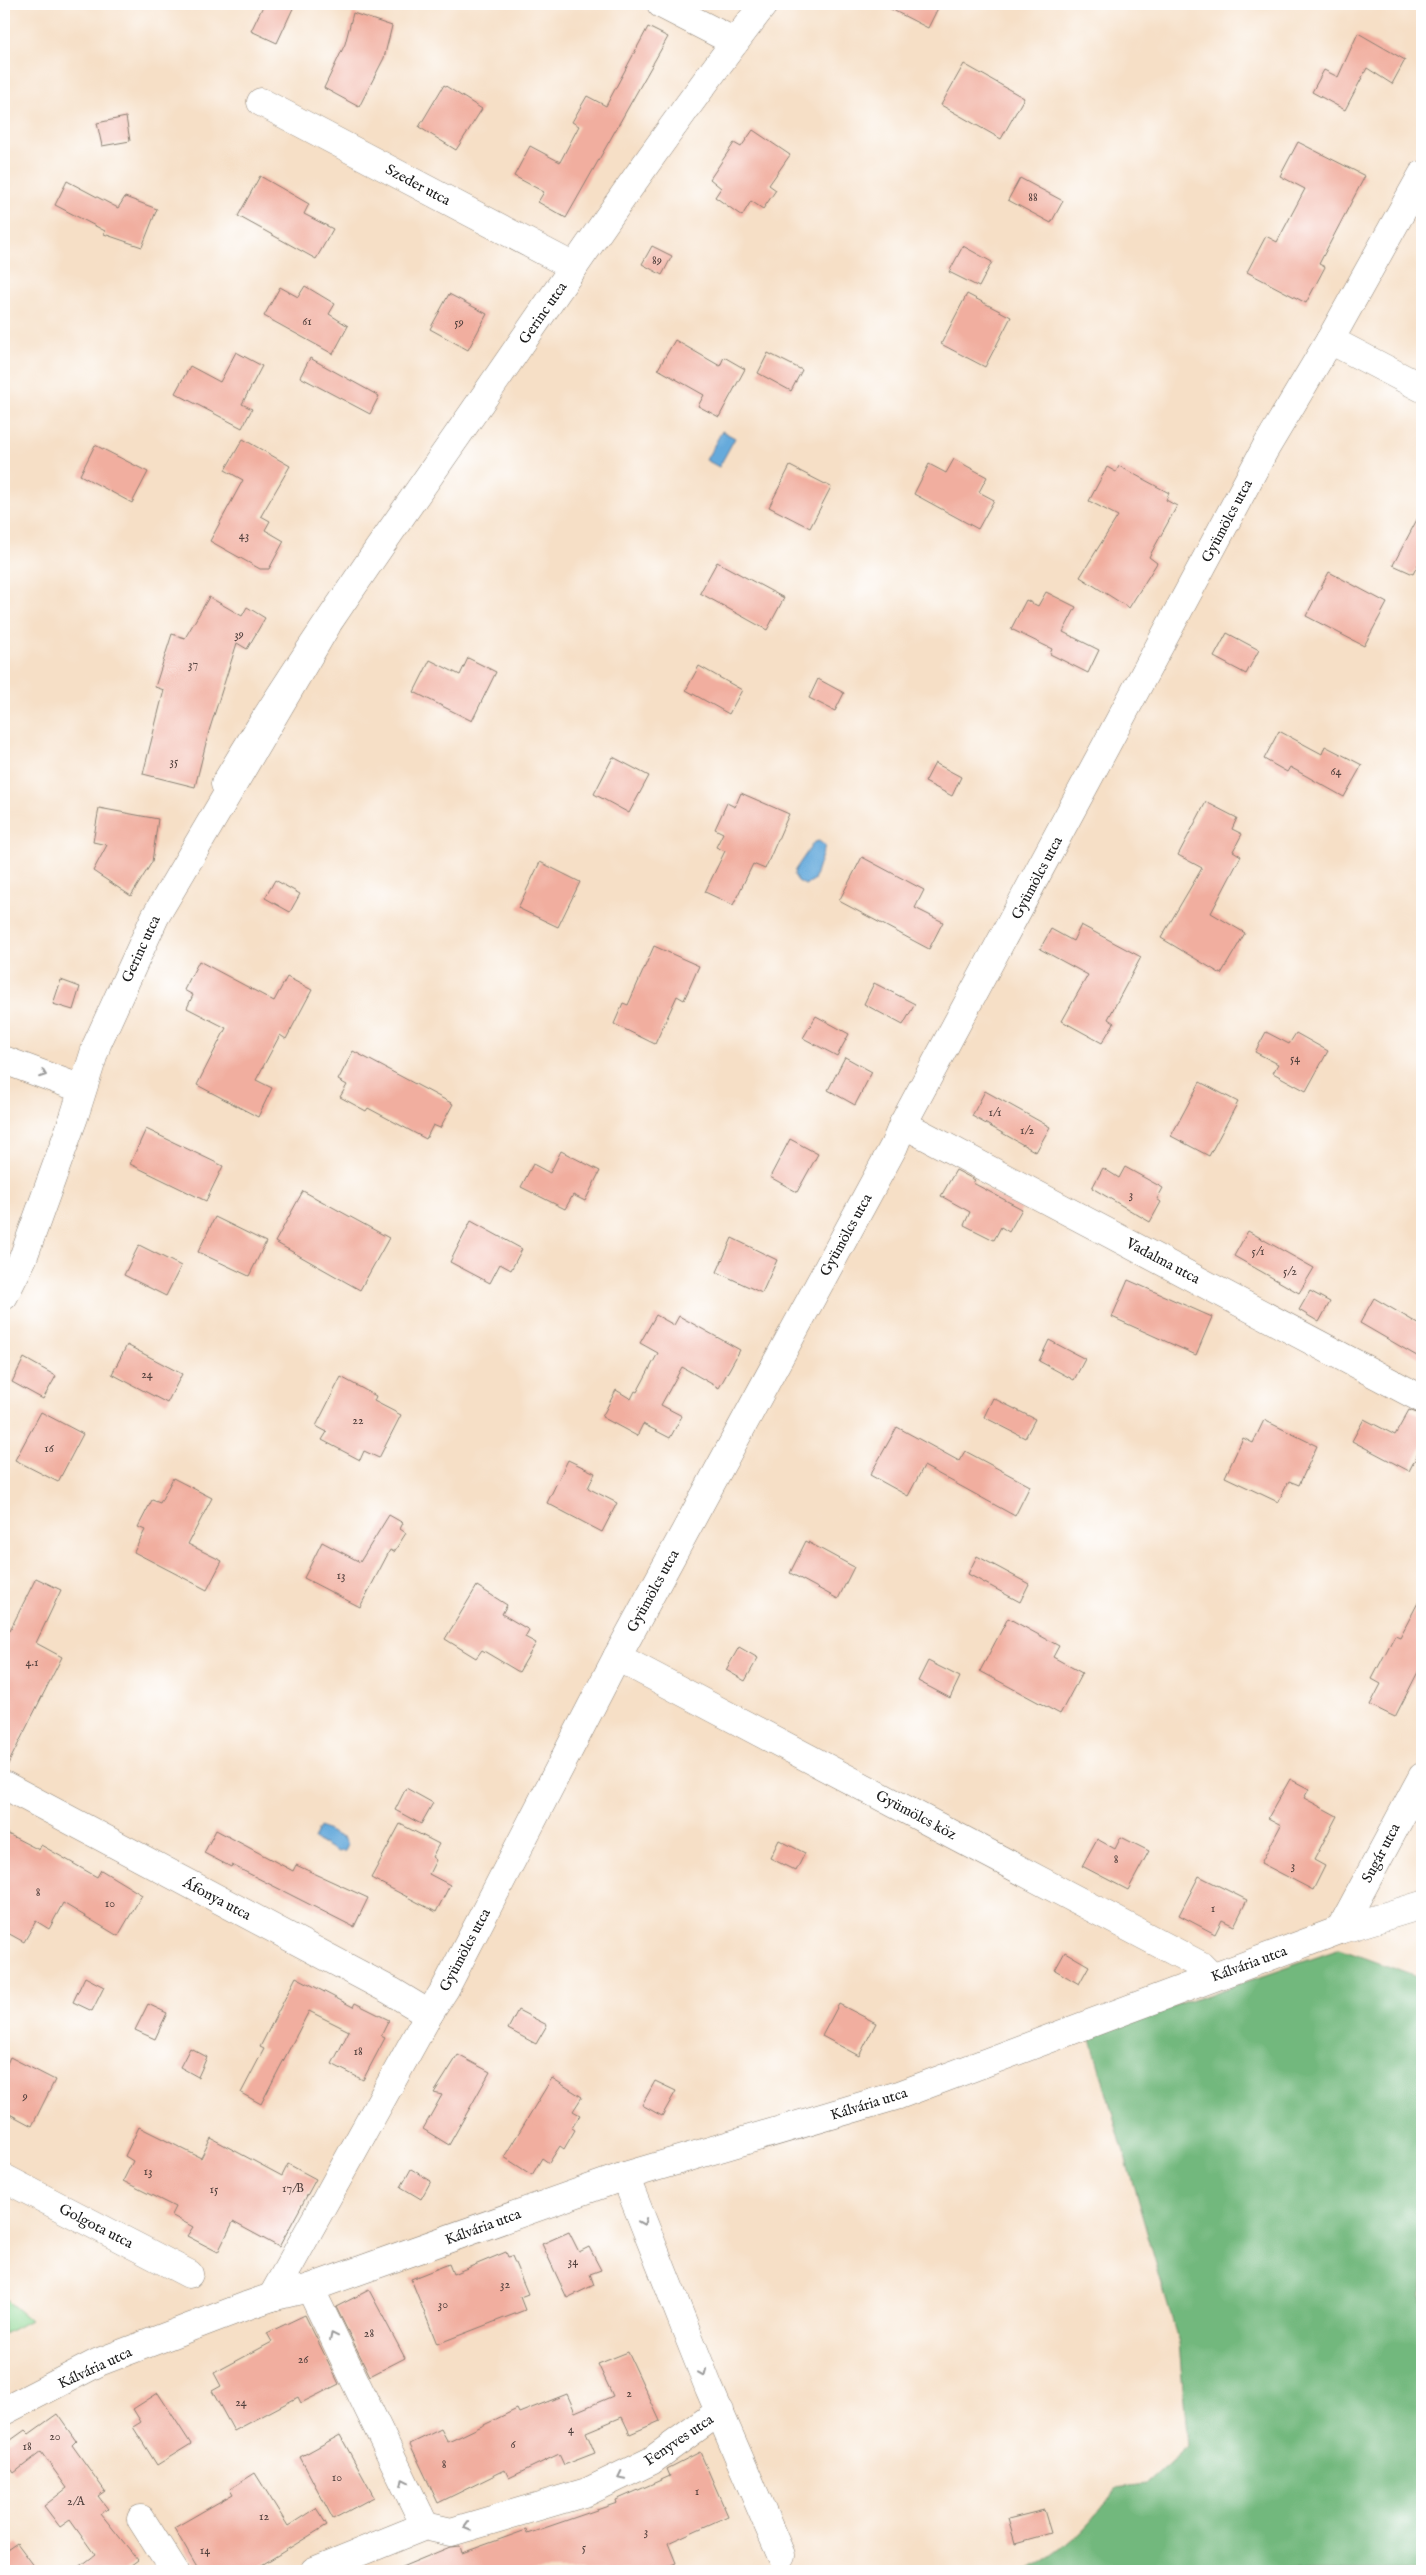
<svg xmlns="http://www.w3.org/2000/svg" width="1426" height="2575" font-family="'IM FELL English',serif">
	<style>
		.green { fill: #8ed793; stroke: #557a58 }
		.forest { fill: #72b87d; stroke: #476a4c }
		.water { fill: #66aadb; stroke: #41637c }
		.building { fill: #f1ae9f }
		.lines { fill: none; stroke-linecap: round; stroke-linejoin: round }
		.street-casing { stroke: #897e71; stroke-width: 29 }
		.street { stroke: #fff; stroke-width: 28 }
		.oneway { stroke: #999 }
		.labels { text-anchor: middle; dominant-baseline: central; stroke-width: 5; stroke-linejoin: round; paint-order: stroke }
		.number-label { font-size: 12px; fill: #51403d }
		.street-label { font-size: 15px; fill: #1c1c1c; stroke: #fff }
	</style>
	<rect width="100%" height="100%" fill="#fff"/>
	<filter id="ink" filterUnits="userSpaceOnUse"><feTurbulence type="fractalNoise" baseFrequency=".02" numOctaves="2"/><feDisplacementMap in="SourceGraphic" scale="10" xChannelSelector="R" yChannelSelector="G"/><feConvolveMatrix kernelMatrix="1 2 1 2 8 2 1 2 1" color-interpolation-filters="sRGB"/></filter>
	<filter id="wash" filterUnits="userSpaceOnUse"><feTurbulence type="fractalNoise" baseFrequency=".0096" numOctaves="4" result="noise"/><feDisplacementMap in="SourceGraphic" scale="20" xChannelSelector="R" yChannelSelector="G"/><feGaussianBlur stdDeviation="1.12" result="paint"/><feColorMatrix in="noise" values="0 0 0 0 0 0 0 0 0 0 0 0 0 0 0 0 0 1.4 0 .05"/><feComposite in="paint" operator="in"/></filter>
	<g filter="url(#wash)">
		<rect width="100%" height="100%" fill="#f6dfc6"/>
		<!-- green -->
		<path class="green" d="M4,2298L30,2320L4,2334Z"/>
		<!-- forest -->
		<path class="forest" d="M1340,1949L1422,1979V2571H1028C1069,2546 1089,2528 1116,2488L1146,2484L1188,2446L1179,2343L1090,2036Z"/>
		<!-- water -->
		<g class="water">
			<path d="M722,431L735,438L719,467L706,460Z"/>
			<path d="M819,841L825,846L814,880L805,885L798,881L794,875L795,870L814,842Z"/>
			<path d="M320,1827L344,1839L348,1845L345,1851L338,1852L314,1839Z"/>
		</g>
		<g id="blocks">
			<!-- building -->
			<g class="building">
				<path d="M264,4H295L277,43L251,31Z"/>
				<path d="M881,4H940L928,28Z"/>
				<path d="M353,13L392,26L384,58L359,107L324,88L345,44Z"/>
				<path d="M648,27L668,37L566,218L538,202L544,192L514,176L530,146L560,162L579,126L572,122L587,96L606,106Z"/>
				<path d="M1358,33L1405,60L1392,84L1367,68L1345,110L1312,92L1324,70L1338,77Z"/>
				<path d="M964,64L1024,98L1001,139L941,105Z"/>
				<path d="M444,85L482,109L456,150L419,127Z"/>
				<path d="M126,117L130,141L102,146L97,123Z"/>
				<path d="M753,130L790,155L769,185L776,190L763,209L751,201L742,216L715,197L721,188L710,179L734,143L741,147Z"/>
				<path d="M1298,142L1365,176L1319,264L1325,267L1306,303L1247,272L1266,236L1277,242L1305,189L1280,176Z"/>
				<path d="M260,176L309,204L304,214L333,229L316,259L238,216Z"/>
				<path d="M1020,178L1063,201L1051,223L1008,200Z"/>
				<path d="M67,181L118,208L125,197L157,209L142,247L104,234L105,231L55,205Z"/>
				<path d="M652,246L672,256L662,275L642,264Z"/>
				<path d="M963,246L992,262L979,287L949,272Z"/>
				<path d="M305,286L335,304L329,314L348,326L333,354L264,316L280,287L298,297Z"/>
				<path d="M449,294L487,314L468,350L430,329Z"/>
				<path d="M967,294L1011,317L985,367L941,344Z"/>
				<path d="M675,340L720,366L724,357L745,369L719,417L698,406L704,395L658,369Z"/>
				<path d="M236,352L262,366L242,404L252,409L242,428L175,393L190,366L220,382Z"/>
				<path d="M768,353L802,370L791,391L758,373Z"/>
				<path d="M310,358L379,396L370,414L300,377Z"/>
				<path d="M243,439L290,466L261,516L270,521L265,530L284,541L269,569H260L210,541L243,480L225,470Z"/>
				<path d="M95,445L148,472L132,503L80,475Z"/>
				<path d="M954,459L987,477L979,492L994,500L978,529L914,494L929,464L946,473Z"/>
				<path d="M790,466L831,487L810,528L769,507Z"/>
				<path d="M1119,466L1169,493L1166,500L1177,506L1149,557L1157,563L1129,608L1080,577L1118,516L1089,501L1107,467L1116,472Z"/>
				<path d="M1422,510V557L1413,574L1393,565Z"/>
				<path d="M717,562L784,598L767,630L700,593Z"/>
				<path d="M1329,572L1387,603L1364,646L1306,616Z"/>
				<path d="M1046,592L1076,607L1063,632L1099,650L1088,673L1050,654L1052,649L1011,629L1026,600L1038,606Z"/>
				<path d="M209,597L242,616L247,607L265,618L247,649L237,643L209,731L195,787L143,774L164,690L155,687L172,634L185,638Z"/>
				<path d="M1227,633L1259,650L1246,674L1214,657Z"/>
				<path d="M468,658L496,672L472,721L414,692L430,660L460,675Z"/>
				<path d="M699,666L742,690L729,714L686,690Z"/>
				<path d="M818,679L844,693L835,711L809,698Z"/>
				<path d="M1279,731L1322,754L1325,746L1362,765L1344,797L1290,767L1287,772L1264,759Z"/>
				<path d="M613,757L649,776L629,813L594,794Z"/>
				<path d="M935,763L961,777L952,796L925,782Z"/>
				<path d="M741,793L789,814L765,869L753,864L733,905L705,892L725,851L716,847L723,833L715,829L727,803L735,807Z"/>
				<path d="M1206,802L1237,818L1232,829L1242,834L1233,851L1241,856L1211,913L1245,933L1221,974L1161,938L1202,868L1178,855Z"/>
				<path d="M99,808L158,819L152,862L131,896L93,871L107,845L93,842Z"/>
				<path d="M862,857L924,890L915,908L943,922L929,949L839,901Z"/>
				<path d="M540,862L580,882L558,927L518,908Z"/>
				<path d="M275,880L300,894L290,912L265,898Z"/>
				<path d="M1081,925L1141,957L1108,1019L1114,1023L1102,1043L1062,1021L1088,975L1040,949L1051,929L1073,941Z"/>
				<path d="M654,946L699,966L684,1000L677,996L655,1044L614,1024L623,1003L628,1005Z"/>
				<path d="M199,961L274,1001L287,977L312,990L286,1039L280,1035L256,1080L272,1088L258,1117L197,1085L226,1028L187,1008L193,995L184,990Z"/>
				<path d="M61,980L80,987L73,1010L53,1004Z"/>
				<path d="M874,983L915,1004L903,1025L864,1004Z"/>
				<path d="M816,1016L849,1034L837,1056L803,1038Z"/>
				<path d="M1266,1032L1289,1044L1296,1033L1328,1051L1306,1091L1273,1073L1278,1064L1255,1052Z"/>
				<path d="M353,1051L453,1104L440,1128L433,1125L426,1139L368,1108L366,1111L340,1097L347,1085L338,1080Z"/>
				<path d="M845,1057L872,1072L855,1105L828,1090Z"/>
				<path d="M1200,1082L1238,1102L1209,1156L1171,1136Z"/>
				<path d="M985,1091L1050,1127L1036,1152L972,1116Z"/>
				<path d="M146,1129L223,1166L206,1201L130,1164Z"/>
				<path d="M790,1139L818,1154L797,1192L770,1177Z"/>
				<path d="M561,1151L600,1171L585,1201L573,1195L565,1209L521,1187L533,1164L550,1173Z"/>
				<path d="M1125,1167L1163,1188L1157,1199L1161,1202L1150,1222L1092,1188L1103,1168L1119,1178Z"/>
				<path d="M956,1170L975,1180L973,1183L1022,1209L1009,1232L1001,1227L994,1240L964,1225L970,1212L941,1196Z"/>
				<path d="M303,1191L389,1238L360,1290L275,1242Z"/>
				<path d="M215,1217L266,1242L249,1276L198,1252Z"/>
				<path d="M471,1221L522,1249L511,1270L500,1264L490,1283L450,1262Z"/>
				<path d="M1248,1231L1314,1268L1299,1293L1234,1256Z"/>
				<path d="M732,1238L777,1260L762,1293L717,1272Z"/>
				<path d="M139,1245L181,1266L166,1296L124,1275Z"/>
				<path d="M1128,1280L1212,1317L1196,1355L1112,1317Z"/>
				<path d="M1310,1291L1330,1302L1319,1322L1299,1310Z"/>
				<path d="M1374,1298L1422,1326V1359L1360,1323Z"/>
				<path d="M656,1315L674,1325L679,1316L740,1350L719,1388L682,1367L661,1405L682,1416L670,1438L643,1424L637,1436L602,1417L616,1390L631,1399L635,1391L637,1392L658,1353L640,1343Z"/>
				<path d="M1049,1340L1085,1359L1074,1380L1039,1361Z"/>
				<path d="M127,1345L182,1374L167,1403L112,1374Z"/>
				<path d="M24,1358L56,1376L43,1399L12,1382Z"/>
				<path d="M341,1377L376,1396L374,1401L401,1415L379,1458L364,1451L360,1460L322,1440L327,1432L316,1426Z"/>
				<path d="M993,1398L1035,1419L1025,1438L984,1417Z"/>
				<path d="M1409,1410L1422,1415V1446L1409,1471L1352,1441L1364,1419L1395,1435Z"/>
				<path d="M41,1412L83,1434L58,1482L15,1460Z"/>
				<path d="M1264,1420L1317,1446L1299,1485L1289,1481L1278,1502L1225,1477L1243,1438L1253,1443Z"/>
				<path d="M897,1427L959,1461L965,1451L1030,1486L1015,1516L924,1466L908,1496L870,1475Z"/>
				<path d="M568,1460L595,1473L588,1488L617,1503L602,1532L547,1503Z"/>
				<path d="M173,1478L212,1498L188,1544L222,1561L207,1590L134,1552L145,1530L138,1527L152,1500L160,1503Z"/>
				<path d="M389,1515L403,1523L400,1529L406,1533L394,1552L390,1550L360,1607L304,1578L322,1542L360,1562Z"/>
				<path d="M806,1541L854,1567L838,1599L790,1573Z"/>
				<path d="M977,1556L1029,1584L1020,1602L968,1574Z"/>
				<path d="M36,1578L61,1590L36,1643L62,1657L5,1770L4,1626L10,1630Z"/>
				<path d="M477,1586L507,1605L502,1614L529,1630L525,1637L536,1643L519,1672L482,1650L476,1658L445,1639Z"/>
				<path d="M1422,1595V1664L1395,1717L1370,1705L1381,1684L1372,1679L1395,1635L1400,1637Z"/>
				<path d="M1008,1618L1059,1646L1053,1657L1082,1673L1060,1714L980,1671Z"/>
				<path d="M739,1647L758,1658L745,1681L726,1670Z"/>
				<path d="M928,1661L960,1677L950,1698L918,1681Z"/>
				<path d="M1290,1779L1309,1789L1304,1798L1337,1816L1314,1860L1325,1866L1313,1890L1261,1863L1281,1825L1268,1818Z"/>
				<path d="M406,1788L433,1803L421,1824L395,1810Z"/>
				<path d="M400,1824L439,1844L432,1857L436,1860L429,1874L450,1885L436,1912L371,1878Z"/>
				<path d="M216,1830L293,1871L296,1865L368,1898L354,1927L232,1865L231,1867L204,1853Z"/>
				<path d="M4,1832L39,1850L41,1845L97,1877L101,1870L142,1895L118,1936L63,1903L49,1929L36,1921L24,1942L4,1931Z"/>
				<path d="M1121,1837L1149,1851L1128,1890L1082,1866L1097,1839L1115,1849Z"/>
				<path d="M779,1840L805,1853L796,1871L770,1858Z"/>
				<path d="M1199,1876L1247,1900L1234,1926L1222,1920L1215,1934L1179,1915Z"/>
				<path d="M1065,1952L1089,1966L1079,1984L1055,1970Z"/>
				<path d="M85,1977L104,1987L92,2011L73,2002Z"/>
				<path d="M296,1977L353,2007L355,2003L389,2020L381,2036L385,2038L363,2080L332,2064L349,2031L309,2011L261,2104L241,2093L264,2049L260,2047Z"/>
				<path d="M148,2004L167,2013L155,2039L135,2030Z"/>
				<path d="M839,2004L876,2023L859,2056L822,2036Z"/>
				<path d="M518,2010L547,2025L536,2044L508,2029Z"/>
				<path d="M190,2048L207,2057L198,2077L180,2067Z"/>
				<path d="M458,2055L490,2072L449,2145L423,2129L442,2095L434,2093Z"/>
				<path d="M10,2057L55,2080L32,2126L4,2111V2070Z"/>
				<path d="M552,2078L582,2097L573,2111L580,2115L572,2128L575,2130L564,2149L560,2146L549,2163L542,2158L532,2175L504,2157Z"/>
				<path d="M655,2081L676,2091L662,2116L642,2105Z"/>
				<path d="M139,2127L201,2158L211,2138L282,2176L288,2164L316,2179L279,2247L233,2222L218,2252L187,2236L193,2227L171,2215L175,2207L123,2181L133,2161L125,2156Z"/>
				<path d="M411,2169L431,2181L421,2199L401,2187Z"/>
				<path d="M569,2232L579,2252L589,2247L601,2270L590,2274L594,2285L567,2298L542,2244Z"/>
				<path d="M506,2252L508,2257L512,2256L528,2294L520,2297L525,2310L437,2344L411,2279L449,2264L453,2274Z"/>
				<path d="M369,2290L405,2358L370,2376L336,2307Z"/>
				<path d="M305,2315L339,2384L301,2403L298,2397L234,2431L212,2391L221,2386L214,2373L272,2342L267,2333Z"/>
				<path d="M628,2352L660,2421L630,2434L622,2417L586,2432L595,2453L564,2465L559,2454L509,2478L505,2470L438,2503L410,2444L441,2429L448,2442L457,2438L517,2409L519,2413L567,2394L575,2412L613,2396L598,2364Z"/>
				<path d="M158,2393L191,2444L157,2465L133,2427L141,2422L133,2409Z"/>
				<path d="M57,2414L76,2441L72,2445L105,2491L98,2496L108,2509L101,2514L138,2560L123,2571H74L95,2555L70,2520L60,2527L44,2506L67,2488L41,2452L14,2473L4,2459V2445L25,2430L29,2434Z"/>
				<path d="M340,2435L374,2497L333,2519L300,2457Z"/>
				<path d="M700,2452L728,2516L668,2543L676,2563L657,2571H392L450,2547L460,2546L462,2553L526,2530L527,2534L617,2503L616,2500L670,2476L667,2469Z"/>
				<path d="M255,2473L288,2526L316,2508L327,2525L252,2571H199L174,2528L233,2494L230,2489Z"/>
				<path d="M1044,2510L1051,2533L1015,2543L1008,2519Z"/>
				<path d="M17,2543L38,2571H4V2552Z"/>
			</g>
		</g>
	</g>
	<g filter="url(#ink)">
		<use href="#blocks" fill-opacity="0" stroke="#897e71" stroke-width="1"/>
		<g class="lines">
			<defs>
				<g id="street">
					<path d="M661,4L735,42"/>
					<path d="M261,102L574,267"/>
					<path d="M1330,340L1422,388"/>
					<path d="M4,1060L82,1089"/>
					<path d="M903,1124L1422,1399"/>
					<path d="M4,1296L23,1258L74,1117L97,1044L155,917L327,625L225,784C304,652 394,527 482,400C574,267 665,132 764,4"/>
					<path d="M617,1657L1200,1965L1212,1977"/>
					<path d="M4,1785L391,1991L429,2014"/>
					<path d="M1340,1930L1422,1777"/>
					<path d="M625,2176L709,2388L781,2555"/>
					<path d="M4,2178L189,2274"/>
					<path d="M310,2288L425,2526"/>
					<path d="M272,2297L429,2014L445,1989L617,1657L894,1146L903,1124L1265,449L1330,340L1422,175"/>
					<path d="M4,2411L99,2362L246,2306L272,2297L310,2288L625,2176L899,2095L1340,1930L1422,1905"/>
					<path d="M141,2519L174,2571"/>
					<path d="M314,2571L425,2526L451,2532L587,2492L651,2461L720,2411"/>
				</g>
			</defs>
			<!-- street casing -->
			<use href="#street" class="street-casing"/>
			<!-- street -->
			<use href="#street" class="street"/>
		</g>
		<!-- one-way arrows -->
		<defs><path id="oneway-chevron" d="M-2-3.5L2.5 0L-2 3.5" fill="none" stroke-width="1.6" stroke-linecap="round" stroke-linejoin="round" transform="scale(1.25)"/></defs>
		<g class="oneway">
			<use href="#oneway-chevron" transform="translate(43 1074) rotate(21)"/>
			<use href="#oneway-chevron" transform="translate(643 2222) rotate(68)"/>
			<use href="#oneway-chevron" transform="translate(333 2336) rotate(-116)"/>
			<use href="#oneway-chevron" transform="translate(703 2373) rotate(68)"/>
			<use href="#oneway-chevron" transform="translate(621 2476) rotate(154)"/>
			<use href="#oneway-chevron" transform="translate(404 2482) rotate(-116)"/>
			<use href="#oneway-chevron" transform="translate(467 2527) rotate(164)"/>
		</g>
	</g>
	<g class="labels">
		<!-- number labels -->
		<g class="number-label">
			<text x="1033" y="197">88</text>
			<text x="657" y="260">89</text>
			<text x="307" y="321">61</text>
			<text x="459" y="322">59</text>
			<text x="244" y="535">43</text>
			<text x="239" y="634">39</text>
			<text x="193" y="664">37</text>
			<text x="174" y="761">35</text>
			<text x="1336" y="771">64</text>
			<text x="1295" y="1058">54</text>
			<text x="995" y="1112">1/1</text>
			<text x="1027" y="1130">1/2</text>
			<text x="1131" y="1194">3</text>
			<text x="1258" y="1251">5/1</text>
			<text x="1290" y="1271">5/2</text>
			<text x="147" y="1374">24</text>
			<text x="358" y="1420">22</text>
			<text x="49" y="1448">16</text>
			<text x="341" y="1575">13</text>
			<text x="32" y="1662">4.1</text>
			<text x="1116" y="1859">8</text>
			<text x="1293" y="1865">3</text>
			<text x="38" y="1892">8</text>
			<text x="110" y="1903">10</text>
			<text x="1213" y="1908">1</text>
			<text x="358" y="2051">18</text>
			<text x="25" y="2096">9</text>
			<text x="148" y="2171">13</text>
			<text x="293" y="2188">17/B</text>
			<text x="214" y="2189">15</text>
			<text x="573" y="2261">34</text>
			<text x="505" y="2284">32</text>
			<text x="443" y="2304">30</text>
			<text x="369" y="2333">28</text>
			<text x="303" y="2359">26</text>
			<text x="629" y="2393">2</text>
			<text x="241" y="2402">24</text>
			<text x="571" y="2429">4</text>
			<text x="55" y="2436">20</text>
			<text x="513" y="2444">6</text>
			<text x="27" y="2446">18</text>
			<text x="444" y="2464">8</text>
			<text x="337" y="2477">10</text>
			<text x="697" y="2491">1</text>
			<text x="76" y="2501">2/A</text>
			<text x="264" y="2516">12</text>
			<text x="646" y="2531">3</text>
			<text x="584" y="2547">5</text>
			<text x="205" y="2550">14</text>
		</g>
		<!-- street labels -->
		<g class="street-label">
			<text transform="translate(418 185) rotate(28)">Szeder utca</text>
			<text transform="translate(543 313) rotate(-55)">Gerinc utca</text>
			<text transform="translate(1227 521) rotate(-62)">Gyümölcs utca</text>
			<text transform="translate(1037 878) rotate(-62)">Gyümölcs utca</text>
			<text transform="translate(141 949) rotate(-65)">Gerinc utca</text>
			<text transform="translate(846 1235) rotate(-61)">Gyümölcs utca</text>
			<text transform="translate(1163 1261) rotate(28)">Vadalma utca</text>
			<text transform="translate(653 1591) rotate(-61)">Gyümölcs utca</text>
			<text transform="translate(916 1815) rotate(28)">Gyümölcs köz</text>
			<text transform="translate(1381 1853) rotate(-62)">Sugár utca</text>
			<text transform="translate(217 1899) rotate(28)">Áfonya utca</text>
			<text transform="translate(465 1950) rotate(-62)">Gyümölcs utca</text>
			<text transform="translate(1249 1964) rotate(-20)">Kálvária utca</text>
			<text transform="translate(869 2104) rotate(-17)">Kálvária utca</text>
			<text transform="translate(96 2226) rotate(27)">Golgota utca</text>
			<text transform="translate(483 2227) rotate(-20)">Kálvária utca</text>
			<text transform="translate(95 2368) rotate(-25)">Kálvária utca</text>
			<text transform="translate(679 2440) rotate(-34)">Fenyves utca</text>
		</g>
	</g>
	<!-- margin -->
	<rect width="1426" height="2575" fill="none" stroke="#fff" stroke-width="20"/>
</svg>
